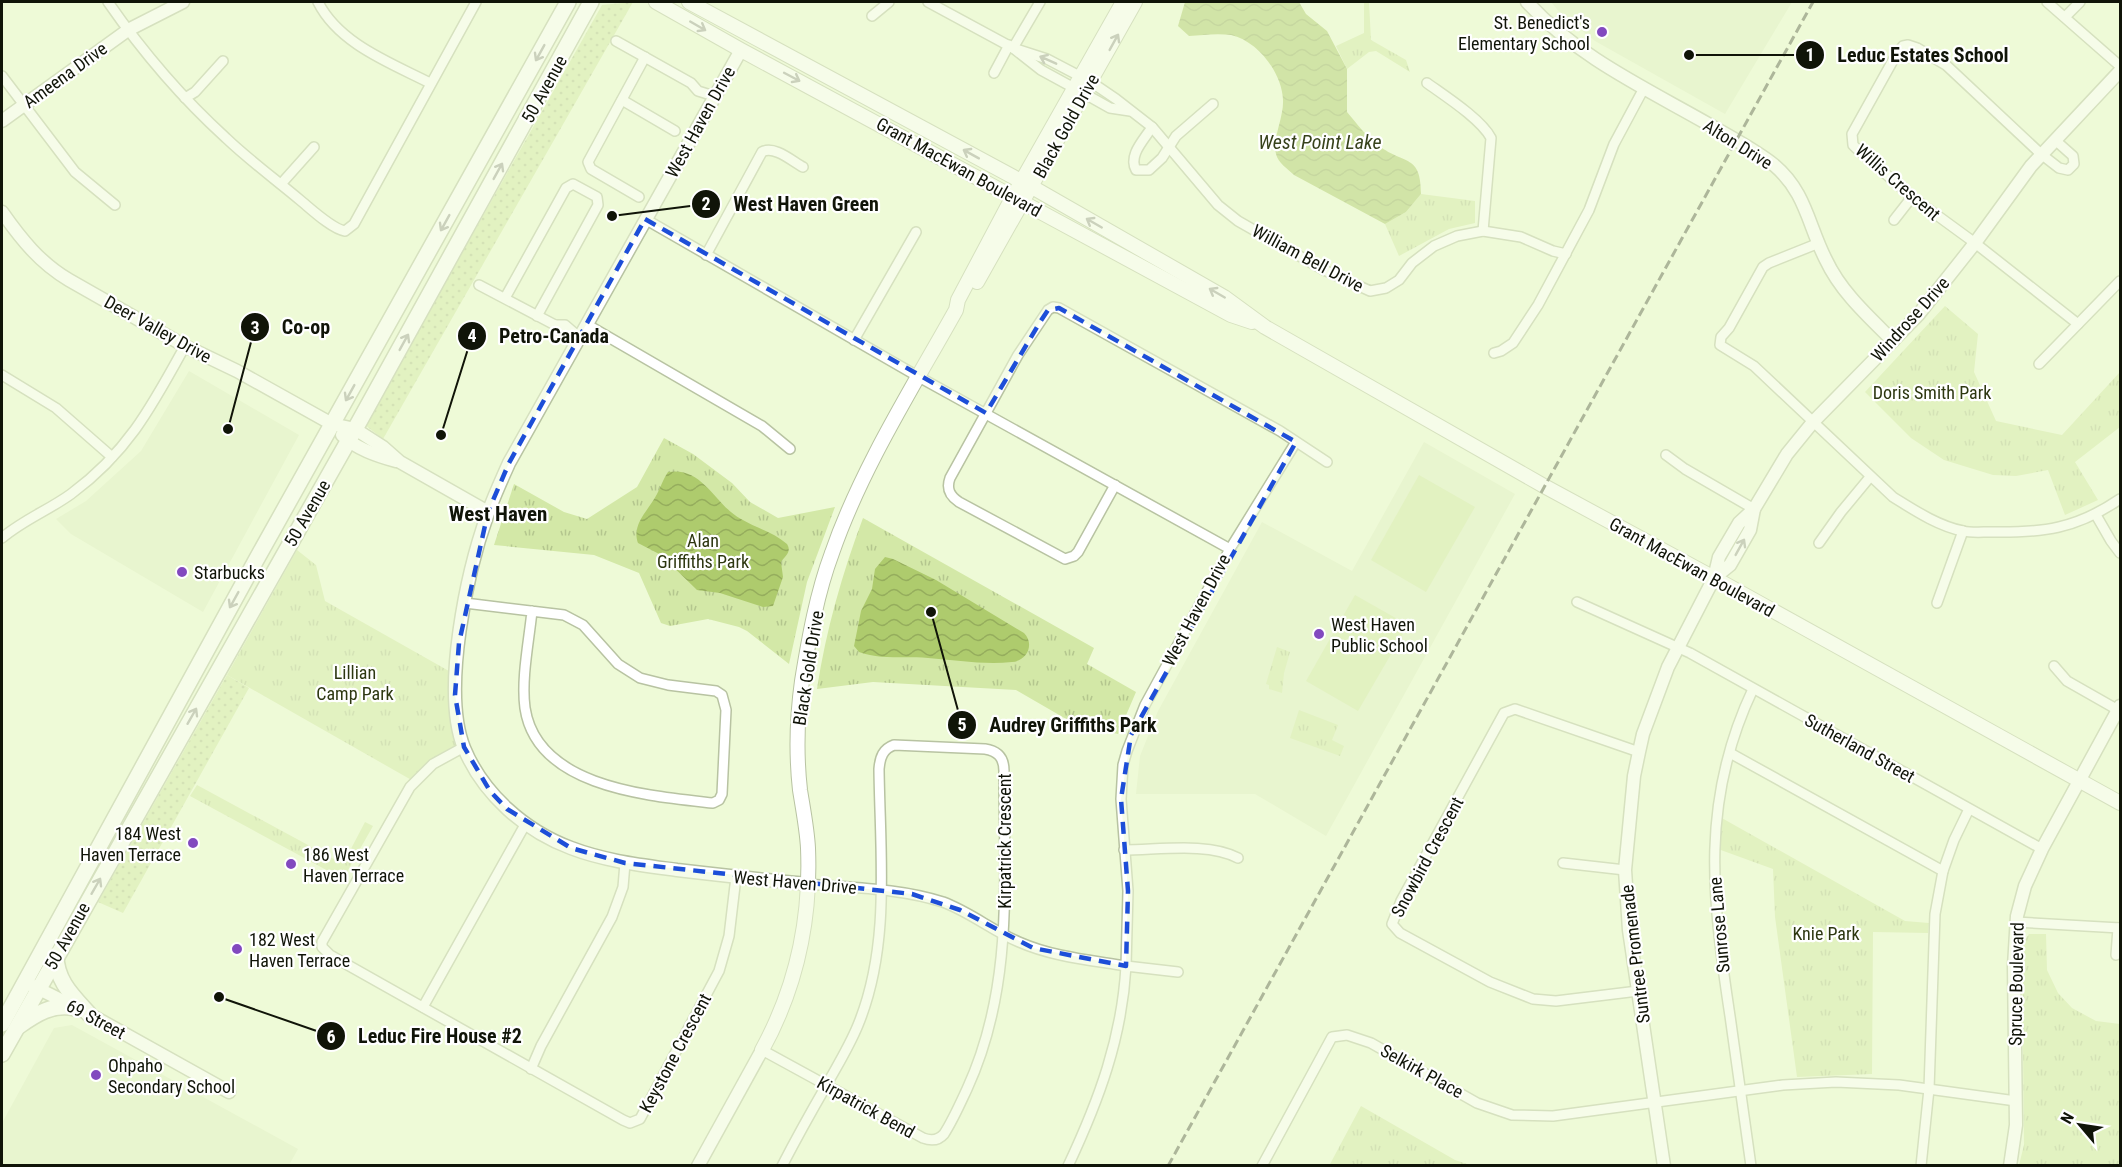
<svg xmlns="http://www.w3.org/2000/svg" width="2122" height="1167" font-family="'Roboto Condensed',sans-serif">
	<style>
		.built { fill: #e0efc5 }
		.grass { fill: url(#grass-dots) }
		.park { fill: url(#park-tufts) }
		.pitch { fill: #d3e8a7 }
		.water { fill: url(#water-waves) }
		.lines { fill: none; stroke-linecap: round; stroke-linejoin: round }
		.minor-casing { stroke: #b8c3a2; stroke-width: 12 }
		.tertiary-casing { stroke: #b8c3a2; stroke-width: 15 }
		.secondary-casing { stroke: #b8c3a2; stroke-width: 16 }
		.primary-casing { stroke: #b8c3a2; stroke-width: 18 }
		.minor { stroke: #fff; stroke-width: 9 }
		.tertiary { stroke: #fff; stroke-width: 12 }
		.secondary { stroke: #fff; stroke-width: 14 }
		.primary { stroke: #fff; stroke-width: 15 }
		.rail { stroke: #5d6450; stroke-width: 3; stroke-dasharray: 9 4.5; stroke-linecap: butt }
		.oneway { stroke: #9fa19c }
		.marked { fill: none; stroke: #1d4ed8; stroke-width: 4.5; stroke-dasharray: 12 8; stroke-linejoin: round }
		.poi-dot { fill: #8249bf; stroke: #fff; stroke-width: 2 }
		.labels { text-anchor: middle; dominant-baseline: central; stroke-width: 4.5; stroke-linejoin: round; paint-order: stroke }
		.poi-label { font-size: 18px; fill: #101408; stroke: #fff; text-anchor: start }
		.street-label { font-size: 18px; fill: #101408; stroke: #fff }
		.park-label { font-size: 18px; fill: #2d3710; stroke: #fff }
		.water-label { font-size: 20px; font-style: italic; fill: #37421b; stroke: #fff }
		.quarter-label { font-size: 21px; font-weight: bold; fill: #101408; stroke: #fff }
		.leader { fill: none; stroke: #101408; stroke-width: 2 }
		.callout-dot { fill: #101408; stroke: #fff; stroke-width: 2 }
		.mark-label { font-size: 18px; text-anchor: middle; font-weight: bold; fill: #fff }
		.callout-label { font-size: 20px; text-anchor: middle; font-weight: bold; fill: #101408; stroke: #fff; stroke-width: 4.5; stroke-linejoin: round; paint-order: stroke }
	</style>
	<defs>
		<pattern id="grass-dots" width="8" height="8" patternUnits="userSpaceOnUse" patternTransform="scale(1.5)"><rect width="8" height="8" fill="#d3e8a7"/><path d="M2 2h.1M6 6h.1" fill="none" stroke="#b4c68e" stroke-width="1.8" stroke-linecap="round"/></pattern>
		<pattern id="park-tufts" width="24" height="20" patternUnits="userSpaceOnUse" patternTransform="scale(1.5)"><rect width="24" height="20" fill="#d3e8a7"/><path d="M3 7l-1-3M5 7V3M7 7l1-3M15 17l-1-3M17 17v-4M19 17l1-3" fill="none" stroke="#b4c68e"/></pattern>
		<pattern id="water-waves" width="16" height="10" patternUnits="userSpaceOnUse" patternTransform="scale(1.5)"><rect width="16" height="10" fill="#aecb6d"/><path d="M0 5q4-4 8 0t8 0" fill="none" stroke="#95ad5d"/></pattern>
	</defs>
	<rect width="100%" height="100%" fill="#eefad7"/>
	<!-- built -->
	<g class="built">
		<path d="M1551,2H1792L1725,114L1595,41L1561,14Z"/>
		<path d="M189,371L299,435L203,612L71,534L56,519L86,501L141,451Z"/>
		<path d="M1424,442L1515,494L1326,836L1255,794H1136L1140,756L1158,711L1262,522L1352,571Z"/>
		<path d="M72,1025L298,1149L289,1165H2V1123L54,1028Z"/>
	</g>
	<!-- grass -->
	<g class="grass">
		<path d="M633,2L383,439L365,425L602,5Z"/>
		<path d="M227,675L249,688L123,913L98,902Z"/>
	</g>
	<!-- park -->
	<g class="park">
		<path d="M1364,2H1369L1371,40L1406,60L1410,72L1376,51L1369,52L1347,69L1336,46L1364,33Z"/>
		<path d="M1421,194L1475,201V223L1449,229L1399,256L1385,224L1406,212Z"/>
		<path d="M1945,306L1978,334L1974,372L1996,421L2062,435L2120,372V427L2075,462L2098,500L2065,515L2048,470L2016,476L1993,475L1944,460L1911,438L1865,392Z"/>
		<path d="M664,438L693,454L732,483L750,502L778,518L835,507L807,582L789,664L747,631L739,627L708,619L670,626L661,623L639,573L594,555L494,545L514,484L564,512L587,519L637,487Z"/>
		<path d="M863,518L1094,648L1087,664L1136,692L1118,734L1073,723L1016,690L873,682L817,689C826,630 842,574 863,518Z"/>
		<path d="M297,550L316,565L325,601L456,675L464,747L415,782L227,675Z"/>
		<path d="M1277,647L1290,652L1284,673L1282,693L1269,689V685L1266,684Z"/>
		<path d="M1299,710L1338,725L1332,740L1344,746L1340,756L1290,738Z"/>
		<path d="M197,785L343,864L365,822L373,826L343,879L190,796Z"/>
		<path d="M1720,817L1905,921L1929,923L1928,933L1873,932L1872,1074L1797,1077L1775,917L1773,869L1718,849Z"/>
		<path d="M2029,934H2046L2047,970L2058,993L2072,1008L2096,1021L2120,1024V1165H2019L2024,1145L2022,944Z"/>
		<path d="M1361,1106L1455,1160L1470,1165L1329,1166Z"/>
	</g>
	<!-- pitch -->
	<g class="pitch">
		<path d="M1419,475L1475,507L1426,592L1371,560Z"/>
		<path d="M1355,595L1408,625L1358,711L1306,681Z"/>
	</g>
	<!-- water -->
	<g class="water">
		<path d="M1185,2H1299L1306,14L1327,31L1347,69V112C1357,124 1367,137 1379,146C1405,165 1421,154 1421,194L1406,212L1385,224L1294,175C1288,169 1278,163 1276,154C1272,139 1284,117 1283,100C1282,73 1258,41 1231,35C1217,33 1203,35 1189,36L1178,26Z"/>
		<path d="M668,472C703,466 715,505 741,519C756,528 773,532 787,544C792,552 785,556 781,562L783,577L773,606L763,607L720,593L697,590L661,555L638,543C631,524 649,510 657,494C661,487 663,479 668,472Z"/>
		<path d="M885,557L893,559L936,580L1024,633C1035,644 1027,661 1012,662C984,665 956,660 928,658C906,656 880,660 859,652L854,646L861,611L872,589L875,569Z"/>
	</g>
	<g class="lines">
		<defs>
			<g id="minor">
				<path d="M108,2C142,51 181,97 226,138C249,160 275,179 300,200C311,209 332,229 345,231L354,224L476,2"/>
				<path d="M318,2C339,44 391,63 430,83"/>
				<path d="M928,2L1013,48L1041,70L1085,94L1110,108L1130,111"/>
				<path d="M2047,2L2120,66"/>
				<path d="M872,16L889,2"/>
				<path d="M2065,17L2080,2"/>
				<path d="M616,41L691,83L698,91L714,96"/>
				<path d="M1013,48L1047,59L1091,82L1116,99L1152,127L1218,205L1238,221L1324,270L1370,291L1386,288L1399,280L1412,263L1434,246L1457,236L1483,231L1521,237L1553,251L1566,254"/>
				<path d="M1013,48L1040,2"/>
				<path d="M994,73L1009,45"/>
				<path d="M2,76L75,172L115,205"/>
				<path d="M1427,83C1445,96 1481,119 1491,138L1483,231"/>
				<path d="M185,98L195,92L223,61"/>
				<path d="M622,100L675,131"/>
				<path d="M1152,127C1144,140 1128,155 1136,170H1149L1162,158L1176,136L1213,104"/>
				<path d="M2055,140L2073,156L2074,164L2068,170L2059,168L2041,154L1946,65L1917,48L1908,45L1903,46L1896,55L1852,134L1853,145L1856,148L1912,197L1975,243L2078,324"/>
				<path d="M281,184L314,147"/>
				<path d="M639,197L591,169L588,162L645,57"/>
				<path d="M645,219L919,377L1230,549L1145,705L1127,751L1123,765L1121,799L1128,891L1126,966C1090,960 1053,957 1019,942C993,931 970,912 943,902C899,888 853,888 807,884"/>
				<path d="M1894,220L1912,197"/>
				<path d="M1819,243L1769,263L1763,267L1729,328L1721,337L1720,345L1754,366L1893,497C1914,510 1938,526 1963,531C1971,533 1982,532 1990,532C2043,533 2076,529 2120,499"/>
				<path d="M706,255L762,152C774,145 792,161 803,167"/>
				<path d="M479,285L555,325L568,336L579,337"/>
				<path d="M505,298L566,188L573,184L597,197L598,205L537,316"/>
				<path d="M586,324L762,426L790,449"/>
				<path d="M555,325H565L579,337"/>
				<path d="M854,340L916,232"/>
				<path d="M1494,353L1501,351L1513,343L1538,305L1589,210L1614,144L1644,88"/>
				<path d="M2039,364L2120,281"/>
				<path d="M2,375L56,408L112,457"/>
				<path d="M1666,455L1685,469L1754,509"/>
				<path d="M1115,485L1078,552L1074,556L1065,559L959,502C950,496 946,489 950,478L1018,355L1048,310L1053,307L1059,308L1280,431L1327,462"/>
				<path d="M2096,515L2111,541L2120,553"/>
				<path d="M2,538C23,520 49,510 71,494C128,452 152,406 185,346"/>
				<path d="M1819,543L1841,512L1870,477"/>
				<path d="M1230,549L1296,442"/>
				<path d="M1577,602L1690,653L2042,849"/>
				<path d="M465,603L564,615L583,625L618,664L640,678L668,685L716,691L722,695L726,710L722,794L719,800L713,803C650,796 537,788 525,708C521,679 529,641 532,611"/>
				<path d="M1937,603L1963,531"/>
				<path d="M2054,666L2067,681L2118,710"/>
				<path d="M464,747L433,764L410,787L322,942V947L330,955L623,1120L630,1123L640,1119L719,971L729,936L736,877"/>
				<path d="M1730,753L1943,871"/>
				<path d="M1124,850C1158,850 1209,842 1238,858"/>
				<path d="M1563,863L1625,870"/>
				<path d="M2016,922L2120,928"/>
				<path d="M2116,955L2118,928"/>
				<path d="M1638,991L1556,1001L1533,999L1490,982L1400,933L1392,924L1401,901L1504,713L1515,709L1639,752"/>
				<path d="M423,1007L526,823"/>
				<path d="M762,1050L923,1138C931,1141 938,1141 944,1134C953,1120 960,1104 967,1089C1014,987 1004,880 1004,771C1004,758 998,751 985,749L894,745C883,749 880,757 879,769C880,854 891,945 858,1025C849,1047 837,1066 826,1086C811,1112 796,1139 782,1166"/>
				<path d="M531,1069L541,1046L612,917L623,887L625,863"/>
				<path d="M1068,1166C1099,1100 1122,1038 1126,966L1178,972"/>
				<path d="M1262,1166L1332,1037L1347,1035L1371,1043L1477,1103L1512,1115L1553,1116L1783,1085L1836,1082L1899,1085L2016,1101"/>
				<path d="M1751,1166C1744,1116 1737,1066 1730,1016C1712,897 1700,801 1753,689"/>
				<path d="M1921,1166L1929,1089L1935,914L1943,871L1954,840L1969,809"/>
			</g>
			<g id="tertiary">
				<path d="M1527,2C1576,56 1645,88 1708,124C1730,137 1754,149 1774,165C1806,192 1808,225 1826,260C1841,292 1868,316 1893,341"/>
				<path d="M741,50L509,463C502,479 494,496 488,513C467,571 441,691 464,748C483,794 525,831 571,848C605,861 641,865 677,870C720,875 764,880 807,884"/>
				<path d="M2,121L128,30L183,2"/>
				<path d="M2,212C21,239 40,263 69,280L185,346L237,371L332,424L355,429L383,447L400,462L488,512"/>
				<path d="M342,435C356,449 378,456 396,461"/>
				<path d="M1714,578L1730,565L1750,530L1754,509"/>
				<path d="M31,985L89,1014L229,1092"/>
				<path d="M698,1166L762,1050"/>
				<path d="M1664,1166L1629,930L1625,870L1634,776L1639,752L1643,734L1668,667L1714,578L1719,557L1739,523L1754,509L1787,454L1813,422L1918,315L1975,243L2031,166L2120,71"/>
				<path d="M2010,1166L2016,1125L2014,966L2017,916L2025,886L2042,849L2120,706"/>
			</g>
			<g id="secondary">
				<path d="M656,2L741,50L1231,315L1252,322"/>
				<path d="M689,2L1032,187L1224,297L1265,327L1544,486L1714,578L2120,803"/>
				<path d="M977,282L1135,2"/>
				<path d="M762,1050C796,988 811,919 808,848C807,829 803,809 800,790C796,754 797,717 802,681C809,638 817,593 832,553C861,469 913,387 956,310L958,300L1011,200L1123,2"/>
			</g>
			<g id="primary">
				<path d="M56,955C56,981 73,996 89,1014"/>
				<path d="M2,1024L255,562L568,2"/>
				<path d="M19,1026C36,1014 53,1003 75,1008"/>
				<path d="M2,1054L359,422L591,2"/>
			</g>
		</defs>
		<!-- minor casing -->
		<use href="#minor" class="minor-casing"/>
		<!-- tertiary casing -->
		<use href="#tertiary" class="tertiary-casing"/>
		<!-- secondary casing -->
		<use href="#secondary" class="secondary-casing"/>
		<!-- primary casing -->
		<use href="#primary" class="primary-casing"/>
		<!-- minor -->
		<use href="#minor" class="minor"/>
		<!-- tertiary -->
		<use href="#tertiary" class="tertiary"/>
		<!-- secondary -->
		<use href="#secondary" class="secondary"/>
		<!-- primary -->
		<use href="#primary" class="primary"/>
		<!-- rail -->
		<path class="rail" d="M1168,1166L1813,2"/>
	</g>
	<!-- one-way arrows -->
	<defs><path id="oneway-shaft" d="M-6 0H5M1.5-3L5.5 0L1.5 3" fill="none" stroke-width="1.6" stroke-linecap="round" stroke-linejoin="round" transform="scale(1.5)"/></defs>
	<g class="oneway">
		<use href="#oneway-shaft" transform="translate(698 26) rotate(30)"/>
		<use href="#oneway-shaft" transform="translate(1114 42) rotate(-61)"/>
		<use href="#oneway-shaft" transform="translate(540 53) rotate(119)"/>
		<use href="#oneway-shaft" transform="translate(1048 60) rotate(-156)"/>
		<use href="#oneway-shaft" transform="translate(792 77) rotate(28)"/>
		<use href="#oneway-shaft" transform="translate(971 154) rotate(-151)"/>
		<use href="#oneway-shaft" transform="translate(498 171) rotate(-61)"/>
		<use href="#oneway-shaft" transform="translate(445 223) rotate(119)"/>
		<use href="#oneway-shaft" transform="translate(1094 223) rotate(-150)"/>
		<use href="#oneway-shaft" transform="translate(1217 293) rotate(-150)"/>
		<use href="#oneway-shaft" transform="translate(404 342) rotate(-61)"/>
		<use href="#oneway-shaft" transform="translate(350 393) rotate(119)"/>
		<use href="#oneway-shaft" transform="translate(1740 547) rotate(-61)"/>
		<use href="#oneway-shaft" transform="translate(234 600) rotate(119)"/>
		<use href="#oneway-shaft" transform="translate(192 716) rotate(-60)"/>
		<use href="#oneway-shaft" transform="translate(96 886) rotate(-60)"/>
	</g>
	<!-- marked area -->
	<path d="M0 0H2122V1167H0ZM645,219L986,413L1040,322L1048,310L1059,308L1296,442L1131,735L1121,799L1128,891L1126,966L1033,948L960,910L912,894L625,863L571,848L507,809L490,791L464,747L455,695L459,643L488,512L509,463Z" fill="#eefad7" fill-opacity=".55" fill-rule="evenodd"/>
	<path class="marked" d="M645,219L986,413L1040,322L1048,310L1059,308L1296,442L1131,735L1121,799L1128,891L1126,966L1033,948L960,910L912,894L625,863L571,848L507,809L490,791L464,747L455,695L459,643L488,512L509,463Z"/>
	<!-- markers -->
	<g class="poi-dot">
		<circle cx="1602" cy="32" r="6"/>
		<circle cx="182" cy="572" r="6"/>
		<circle cx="1319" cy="634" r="6"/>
		<circle cx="193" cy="843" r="6"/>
		<circle cx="291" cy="864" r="6"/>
		<circle cx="237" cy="949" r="6"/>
		<circle cx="96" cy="1075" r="6"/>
	</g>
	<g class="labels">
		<!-- poi labels -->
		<g class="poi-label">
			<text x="1590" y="22" text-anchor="end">St. Benedict's<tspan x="1590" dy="21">Elementary School</tspan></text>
			<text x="194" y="572">Starbucks</text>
			<text x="1331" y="624">West Haven<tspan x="1331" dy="21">Public School</tspan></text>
			<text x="181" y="833" text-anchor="end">184 West<tspan x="181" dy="21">Haven Terrace</tspan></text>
			<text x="303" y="854">186 West<tspan x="303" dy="21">Haven Terrace</tspan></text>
			<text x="249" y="939">182 West<tspan x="249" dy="21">Haven Terrace</tspan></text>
			<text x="108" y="1065">Ohpaho<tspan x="108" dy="21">Secondary School</tspan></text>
		</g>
		<!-- street labels -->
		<g class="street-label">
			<text transform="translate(65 75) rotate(-36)">Ameena Drive</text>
			<text transform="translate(544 89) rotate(-61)">50 Avenue</text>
			<text transform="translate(700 122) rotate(-61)">West Haven Drive</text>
			<text transform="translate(1066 126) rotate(-61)">Black Gold Drive</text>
			<text transform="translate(1738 144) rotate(32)">Alton Drive</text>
			<text transform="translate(959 167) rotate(29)">Grant MacEwan Boulevard</text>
			<text transform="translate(1898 182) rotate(41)">Willis Crescent</text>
			<text transform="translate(1308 258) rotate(28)">William Bell Drive</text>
			<text transform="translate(1910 319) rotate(-48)">Windrose Drive</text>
			<text transform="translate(158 329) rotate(29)">Deer Valley Drive</text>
			<text transform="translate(307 513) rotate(-60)">50 Avenue</text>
			<text transform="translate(1692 567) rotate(29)">Grant MacEwan Boulevard</text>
			<text transform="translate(1196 610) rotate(-62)">West Haven Drive</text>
			<text transform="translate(808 668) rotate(-81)">Black Gold Drive</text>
			<text transform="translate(1860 748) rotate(29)">Sutherland Street</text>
			<text transform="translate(1004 841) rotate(-90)">Kirpatrick Crescent</text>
			<text transform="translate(1427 857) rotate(-62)">Snowbird Crescent</text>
			<text transform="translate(795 882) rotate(5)">West Haven Drive</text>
			<text transform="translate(1719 925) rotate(-95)">Sunrose Lane</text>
			<text transform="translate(67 936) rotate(-61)">50 Avenue</text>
			<text transform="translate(1635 954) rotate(-97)">Suntree Promenade</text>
			<text transform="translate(2016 984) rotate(-89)">Spruce Boulevard</text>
			<text transform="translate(96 1019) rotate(28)">69 Street</text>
			<text transform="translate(675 1053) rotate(-62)">Keystone Crescent</text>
			<text transform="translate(1422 1071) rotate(29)">Selkirk Place</text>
			<text transform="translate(866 1107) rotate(29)">Kirpatrick Bend</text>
		</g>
		<!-- park labels -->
		<g class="park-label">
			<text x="1932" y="392">Doris Smith Park</text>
			<text x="703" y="540">Alan<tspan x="703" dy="21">Griffiths Park</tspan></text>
			<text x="355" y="672">Lillian<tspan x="355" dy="21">Camp Park</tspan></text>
			<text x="1826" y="933">Knie Park</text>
		</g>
		<!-- water labels -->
		<g class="water-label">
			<text x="1320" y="142">West Point Lake</text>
		</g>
		<!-- quarter labels -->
		<g class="quarter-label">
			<text x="498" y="514">West Haven</text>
		</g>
	</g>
	<!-- callouts -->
	<path class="leader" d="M1689 55L1810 55M612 216L706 204M228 429L255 327M441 435L472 336M931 612L962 725M219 997L331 1036"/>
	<g class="callout-dot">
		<circle cx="1689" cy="55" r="6"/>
		<circle cx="612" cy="216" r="6"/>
		<circle cx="228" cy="429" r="6"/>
		<circle cx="441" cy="435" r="6"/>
		<circle cx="931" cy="612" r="6"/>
		<circle cx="219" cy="997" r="6"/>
		<circle cx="1810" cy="55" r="15"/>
		<circle cx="706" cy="204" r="15"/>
		<circle cx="255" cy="327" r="15"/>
		<circle cx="472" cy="336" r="15"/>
		<circle cx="962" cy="725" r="15"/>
		<circle cx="331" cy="1036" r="15"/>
	</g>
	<g class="mark-label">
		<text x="1810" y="61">1</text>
		<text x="706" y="210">2</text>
		<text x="255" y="334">3</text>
		<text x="472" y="342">4</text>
		<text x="962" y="731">5</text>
		<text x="331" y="1043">6</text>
	</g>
	<g class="callout-label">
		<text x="1923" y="62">Leduc Estates School</text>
		<text x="806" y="211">West Haven Green</text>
		<text x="306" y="334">Co-op</text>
		<text x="554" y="343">Petro-Canada</text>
		<text x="1073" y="732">Audrey Griffiths Park</text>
		<text x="440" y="1043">Leduc Fire House #2</text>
	</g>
	<!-- border -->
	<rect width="2122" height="1167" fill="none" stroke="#101408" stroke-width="6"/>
	<!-- north arrow -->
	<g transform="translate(2080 1125) rotate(299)" stroke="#ffffff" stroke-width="4.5" paint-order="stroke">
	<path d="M0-4.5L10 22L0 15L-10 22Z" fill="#101408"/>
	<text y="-9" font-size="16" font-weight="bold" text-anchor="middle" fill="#101408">N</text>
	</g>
</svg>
